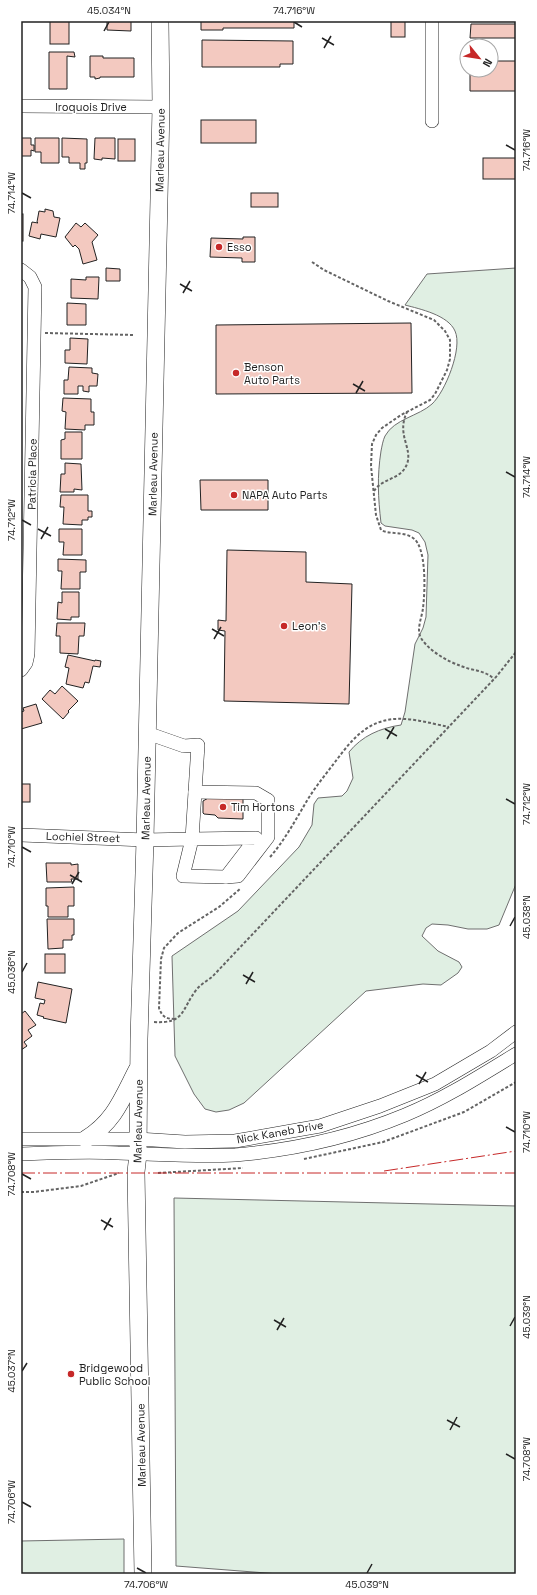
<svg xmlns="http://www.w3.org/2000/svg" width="537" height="1595" font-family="'Space Grotesk',sans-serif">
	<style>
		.green { fill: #e0efe3; stroke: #6f6f6f }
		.building { fill: #f3c9c0; stroke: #222 }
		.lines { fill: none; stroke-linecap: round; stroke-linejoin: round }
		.minor-casing { stroke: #222; stroke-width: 14 }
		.major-casing { stroke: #222; stroke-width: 18 }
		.path { stroke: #646464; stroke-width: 2; stroke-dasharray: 3 2; stroke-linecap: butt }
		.minor { stroke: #fff; stroke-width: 13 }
		.major { stroke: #fff; stroke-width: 17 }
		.power { stroke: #c62828; stroke-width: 1; stroke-dasharray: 14 3 2 3; stroke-linecap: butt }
		.ticks { fill: none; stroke: #222; stroke-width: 1.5 }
		.poi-dot { fill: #c62828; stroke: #fff; stroke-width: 1.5 }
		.labels { text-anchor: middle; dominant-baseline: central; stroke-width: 3; stroke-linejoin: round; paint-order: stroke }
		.street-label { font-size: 11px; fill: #222; stroke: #fff }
		.poi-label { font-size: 11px; fill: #222; stroke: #fff; text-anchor: start }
		.neatline { fill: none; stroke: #222; stroke-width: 1.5 }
		.ticks-label { font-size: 10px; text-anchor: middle; fill: #222 }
	</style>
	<rect width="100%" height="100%" fill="#fff"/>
	<!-- green -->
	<g class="green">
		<path d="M516,268V884L499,925L487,929H468L448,925L432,924L426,928L422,936L438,951L459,962L462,967L458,973L441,985L423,984L366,991L244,1103L229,1110L216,1112L205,1109L194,1094L175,1056L172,956L238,911L299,847L312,825L314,804L318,798L342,796L347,791L353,778L349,752C362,736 380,728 401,725L405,712L415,644L423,628L426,617L428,555L425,542L419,533L412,530L385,526L381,523C378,497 377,477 381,451C382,446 383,440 385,436C394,419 419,416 432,404C445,392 463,348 455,331C448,315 420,309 405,305L427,274Z"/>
		<path d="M174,1198L516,1206V1574H279L176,1566Z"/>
		<path d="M124,1539V1574H21V1541Z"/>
	</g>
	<!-- building -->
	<g class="building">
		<rect x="50" y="21" width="19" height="23"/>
		<path d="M107,21H131V31L107,30Z"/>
		<path d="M201,21H294V28H223V30H201Z"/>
		<rect x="391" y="21" width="14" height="16"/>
		<path d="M471,24H516V38H470Z"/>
		<path d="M202,40L293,41V64H280V67H202Z"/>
		<path d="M49,52H74L75,57L67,56V89H49Z"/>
		<path d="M90,56H103V58H134V77H100V78L95,79V77H90Z"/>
		<path d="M491,61H516V91H470V70H491Z"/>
		<rect x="201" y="120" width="55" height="23"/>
		<path d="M21,138H31V145H34V151L31,150V156H21Z"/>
		<path d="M35,138H59V163H41V152H35Z"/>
		<path d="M62,138L87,139V163H85V169H80V163H69V157H62Z"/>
		<path d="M95,138H115V159L102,158V160L94,159Z"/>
		<rect x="118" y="139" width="17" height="22"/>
		<rect x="483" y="158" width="33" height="21"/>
		<rect x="251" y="193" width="27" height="14"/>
		<path d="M45,209L53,211L54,217L60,218L56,237L41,234L40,239L29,236L32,222L38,223L37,222L39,211L45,212Z"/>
		<rect x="21" y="214" width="2" height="27"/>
		<path d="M76,223L81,227L85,223L98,235L92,242L97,260L83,264L79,249L75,245L73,247L65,237Z"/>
		<path d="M243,237H255V262H242V258L210,257L211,238L243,239Z"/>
		<path d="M106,268L120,269V281H106Z"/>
		<path d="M86,277H99L98,299L71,298V279L86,280Z"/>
		<path d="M67,303L86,304V325H67Z"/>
		<path d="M411,323L412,393L216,394V325Z"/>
		<path d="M70,338L88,339L87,364L65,363V350H70Z"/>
		<path d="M69,367L92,368V373L98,374L97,386H89V392L83,391V386H78V394H64V380H68Z"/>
		<path d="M63,398L91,399V412H94V425H85V430L65,429L66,412L62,411Z"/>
		<path d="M65,432H82V459H61V440L65,439Z"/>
		<path d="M65,463L81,464L82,490L74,489V492H60L61,474H65Z"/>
		<path d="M200,480H268V510H201Z"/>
		<path d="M61,495H88V511H92V517H88V520H82V525L63,524L64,507H60Z"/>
		<path d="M59,529H82V555H63L64,542H59Z"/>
		<path d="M227,550L306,552V582L352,584L349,704L224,701L225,631L218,630V620L226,621Z"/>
		<path d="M58,559L86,560V572H80V589H61L62,571H58Z"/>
		<path d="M62,592H79V617H71V620L57,619L58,602L62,603Z"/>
		<path d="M57,623H85L84,636H79L78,654L60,653V636H56Z"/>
		<path d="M68,655L95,661V660L101,661L100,667L93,666L89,683L85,682L83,688L66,684L69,668L65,667Z"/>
		<path d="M62,686L78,701L68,711L69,712L63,719L42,699L50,690L55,694Z"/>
		<path d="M36,704L42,723L21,729V712L24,711L23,708Z"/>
		<rect x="21" y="784" width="9" height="18"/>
		<path d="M210,797H243V819L218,818L215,815L204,814L203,813V801Z"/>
		<path d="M46,863H71V865L78,864V879H71L72,882H47Z"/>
		<path d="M74,887V906H68V917H48V906H46V888Z"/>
		<path d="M47,919H74V935H72V940H63V948L48,949Z"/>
		<rect x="45" y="954" width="20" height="19"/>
		<path d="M38,982L72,989L66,1023L43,1018L44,1017L37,1015L40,1003L44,1004L45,1000L35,998Z"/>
		<path d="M25,1011L36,1025L28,1030L32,1036L24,1042L27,1046L21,1050V1014Z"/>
	</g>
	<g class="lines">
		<defs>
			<g id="minor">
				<path d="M21,106L161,107"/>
				<path d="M432,121V21"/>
				<path d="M21,270L30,277L35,287L28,654L26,663L21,670"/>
				<path d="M195,792L256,793L268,800V837L238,876L226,877"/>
				<path d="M21,835L145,840L192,839L183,876L226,877L256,838L192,839L198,745L184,746L147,733"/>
				<path d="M21,1139H138L185,1142L235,1141L320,1126L380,1106L435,1084L491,1051L516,1032"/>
				<path d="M21,1154C53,1153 86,1151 118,1153C157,1154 196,1157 235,1155C293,1150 352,1137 405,1115C444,1099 480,1076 516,1054"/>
			</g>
			<g id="major">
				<path d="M86,1139C114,1122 122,1099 137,1070"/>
				<path d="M143,1574L136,1172L138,1154L139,1039L145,840L161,107L160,21"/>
			</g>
		</defs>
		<!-- minor casing -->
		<use href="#minor" class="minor-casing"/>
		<!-- major casing -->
		<use href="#major" class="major-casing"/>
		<!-- path -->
		<g class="path">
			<path d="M312,262L324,270L388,301L434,320L445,331L450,340V359L447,370L435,394L430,400L401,415L382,428L376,435L372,444L371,466L376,515L381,530C391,535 403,531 413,538C427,547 425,593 423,608C422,617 416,630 421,638C429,651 447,661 461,666C473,671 485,670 494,679"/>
			<path d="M45,333L135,335"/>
			<path d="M374,491C382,478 401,480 407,464C413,448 396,435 407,412"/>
			<path d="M270,857C285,840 296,819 308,799C316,786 326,774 335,762C348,745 361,727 383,721C403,715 429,723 449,727"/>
			<path d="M175,1019C165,1019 162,1016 159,1008L161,959L164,948L178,933L219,907L241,888"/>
			<path d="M154,1022C186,1024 181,1009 197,989C201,984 207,981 212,977L496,677L516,652"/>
			<path d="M304,1159L383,1142L464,1112L516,1082"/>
			<path d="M158,1173L243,1168"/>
			<path d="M21,1192H34L81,1186L119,1173"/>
		</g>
		<!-- minor -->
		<use href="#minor" class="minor"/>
		<!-- major -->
		<use href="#major" class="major"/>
		<!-- power -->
		<g class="power">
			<path d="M384,1171L516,1151"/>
			<path d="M21,1173H516"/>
		</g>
	</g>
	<!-- ticks -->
	<path class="ticks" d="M294,22L302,27M104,31L109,22M322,38L334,45M324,48L331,36M506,145L515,150M22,193L31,198M180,284L192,291M183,293L190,281M353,384L365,391M356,393L363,381M506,472L515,477M22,520L31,525M38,529L51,536M41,539L48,527M212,629L224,636M214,639L221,627M385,729L397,736M387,739L394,727M506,799L515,804M22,847L31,852M70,875L82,882M72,884L79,872M510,926L515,917M22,972L27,963M243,975L255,982M246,984L253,972M416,1075L428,1082M419,1084L426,1072M506,1127L515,1132M22,1174L31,1179M101,1220L113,1227M104,1230L111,1218M274,1320L286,1327M510,1326L515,1317M277,1330L284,1318M22,1371L27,1363M447,1420L460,1427M450,1430L457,1417M506,1454L515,1459M22,1502L31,1507M137,1568L146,1573M367,1573L372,1564"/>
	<!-- markers -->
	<g class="poi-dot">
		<circle cx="219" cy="247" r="4"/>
		<circle cx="236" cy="373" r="4"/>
		<circle cx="234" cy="495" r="4"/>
		<circle cx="284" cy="626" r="4"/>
		<circle cx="223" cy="807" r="4"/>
		<circle cx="71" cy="1374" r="4"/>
	</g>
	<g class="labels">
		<!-- street labels -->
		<g class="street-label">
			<text x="91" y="107">Iroquois Drive</text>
			<text transform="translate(160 150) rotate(-89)">Marleau Avenue</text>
			<text transform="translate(32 474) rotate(-89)">Patricia Place</text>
			<text transform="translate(153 474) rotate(-89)">Marleau Avenue</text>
			<text transform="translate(146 798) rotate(-89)">Marleau Avenue</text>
			<text transform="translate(83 837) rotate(2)">Lochiel Street</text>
			<text transform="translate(138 1121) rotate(-89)">Marleau Avenue</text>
			<text transform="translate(280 1132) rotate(-10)">Nick Kaneb Drive</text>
			<text transform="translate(141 1445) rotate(-91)">Marleau Avenue</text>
		</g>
		<!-- poi labels -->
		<g class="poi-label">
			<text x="227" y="247">Esso</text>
			<text x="244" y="367">Benson<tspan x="244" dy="13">Auto Parts</tspan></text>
			<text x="242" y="495">NAPA Auto Parts</text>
			<text x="292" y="626">Leon's</text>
			<text x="231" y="807">Tim Hortons</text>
			<text x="79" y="1368">Bridgewood<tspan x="79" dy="13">Public School</tspan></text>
		</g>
	</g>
	<!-- border -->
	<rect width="537" height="1595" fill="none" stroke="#ffffff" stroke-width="44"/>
	<!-- north arrow -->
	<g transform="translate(479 58) rotate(120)"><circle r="19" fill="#ffffff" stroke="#a7a7a7"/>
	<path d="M0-3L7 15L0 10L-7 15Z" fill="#c62828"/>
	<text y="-6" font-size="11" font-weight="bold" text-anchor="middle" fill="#222222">N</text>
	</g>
	<rect x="22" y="22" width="493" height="1551" class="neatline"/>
	<g class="ticks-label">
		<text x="109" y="14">45.034°N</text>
		<text x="294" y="14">74.716°W</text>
		<text transform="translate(526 150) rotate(-90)" y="4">74.716°W</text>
		<text transform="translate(11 193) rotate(-90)" y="4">74.714°W</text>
		<text transform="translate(526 477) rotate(-90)" y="4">74.714°W</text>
		<text transform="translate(11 520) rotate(-90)" y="4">74.712°W</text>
		<text transform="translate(526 804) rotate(-90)" y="4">74.712°W</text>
		<text transform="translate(11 847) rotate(-90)" y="4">74.710°W</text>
		<text transform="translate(526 917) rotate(-90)" y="4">45.038°N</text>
		<text transform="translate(11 972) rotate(-90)" y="4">45.036°N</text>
		<text transform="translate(526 1132) rotate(-90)" y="4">74.710°W</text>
		<text transform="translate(11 1174) rotate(-90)" y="4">74.708°W</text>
		<text transform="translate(526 1317) rotate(-90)" y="4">45.039°N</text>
		<text transform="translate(11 1371) rotate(-90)" y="4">45.037°N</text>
		<text transform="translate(526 1459) rotate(-90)" y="4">74.708°W</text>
		<text transform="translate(11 1502) rotate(-90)" y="4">74.706°W</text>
		<text x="146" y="1588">74.706°W</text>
		<text x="367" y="1588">45.039°N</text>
	</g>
</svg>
